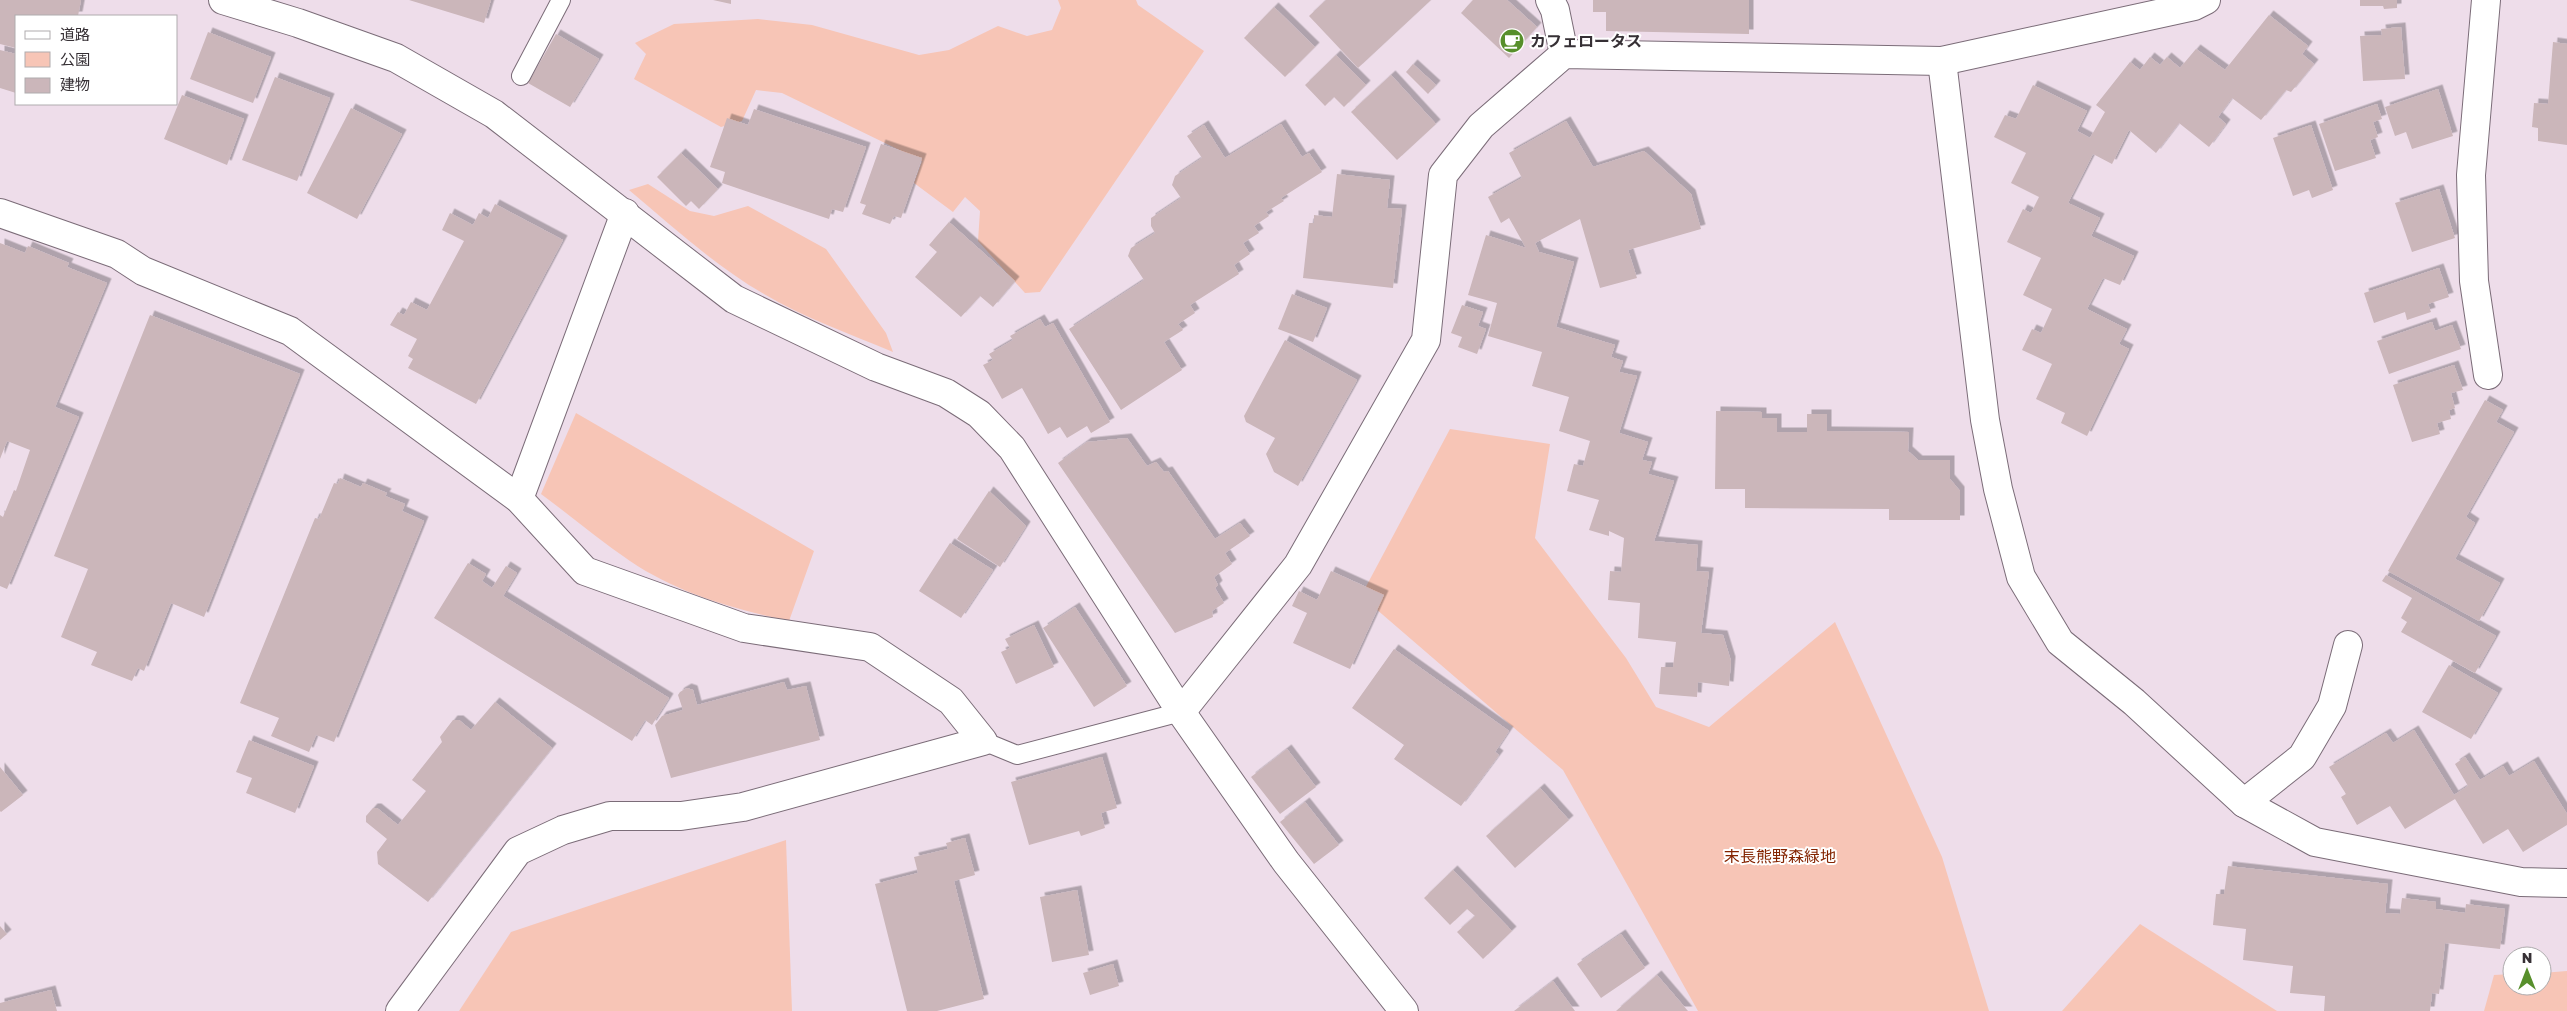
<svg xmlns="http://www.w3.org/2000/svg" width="2567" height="1011" font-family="'Golos Text','Noto Sans JP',sans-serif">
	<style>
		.green { fill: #f7c5b6 }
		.building { fill: #cbb6ba; filter: url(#shadow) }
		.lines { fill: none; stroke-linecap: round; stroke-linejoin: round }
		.service-casing { stroke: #7b6c78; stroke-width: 20 }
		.minor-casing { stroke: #7b6c78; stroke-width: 30 }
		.service { stroke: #fff; stroke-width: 18 }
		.minor { stroke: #fff; stroke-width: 28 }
		.labels { text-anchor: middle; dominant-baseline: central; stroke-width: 4; stroke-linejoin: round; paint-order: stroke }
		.poi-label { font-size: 16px; font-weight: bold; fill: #363035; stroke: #fff; text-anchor: start }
		.park-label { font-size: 16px; fill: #842400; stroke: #fff }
	</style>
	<defs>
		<filter id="shadow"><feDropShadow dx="4.5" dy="-4.5" stdDeviation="0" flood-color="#0004"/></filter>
	</defs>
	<rect width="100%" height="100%" fill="#eeddea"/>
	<!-- green -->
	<g class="green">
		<path d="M1058,0H1136L1138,5L1204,51L1040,292L1025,293L978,241L980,211L965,197L953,212L914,183L922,161L782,93L756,90L742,121L721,127L634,79L646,54L635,43L674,24L758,19L812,25L919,55L949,50L998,26L1027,36L1052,30L1061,8Z"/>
		<path d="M648,184L690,211L714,216L748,206L826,249L886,333L893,352C850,334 805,318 764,294C715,266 672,226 629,190Z"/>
		<path d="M576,413L814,551L789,621C734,609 677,593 630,561C599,540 571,516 541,494Z"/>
		<path d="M1450,429L1550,444L1535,538L1626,658L1656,707L1709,727L1835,622L1942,857L1989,1011H1698L1563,770L1361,596Z"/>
		<path d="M786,840L792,1011H459L511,932Z"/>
		<path d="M2140,924L2277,1011H2062Z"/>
		<path d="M2567,971V1011H2484L2494,975L2512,974V986H2542V973Z"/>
	</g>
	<!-- building -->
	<g class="building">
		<path d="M0,0H81L78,16H16V48L0,44Z"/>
		<path d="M409,0H491L484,23Z"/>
		<path d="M713,0H731V4Z"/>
		<path d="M1326,0H1431L1358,68L1309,16Z"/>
		<path d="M1473,0H1507L1537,27L1509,58L1461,13Z"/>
		<path d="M1593,0H1749V34L1606,31V12H1593Z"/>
		<path d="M2360,0H2397V8L2384,9L2383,6H2360Z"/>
		<path d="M1274,7L1315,47L1285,77L1244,38Z"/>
		<path d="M2269,15L2308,46L2302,54L2314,64L2291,92L2286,90L2261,120L2232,98L2218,117L2226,124L2209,147L2179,123L2156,153L2129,130L2112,164L2093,154L2068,203L2100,218L2091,236L2134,256L2120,285L2103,278L2087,309L2127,329L2119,344L2129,349L2087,436L2061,423L2065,413L2036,399L2052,364L2022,350L2032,329L2041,333L2052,309L2023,295L2041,258L2007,242L2023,209L2031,213L2039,197L2011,183L2026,153L1994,137L2005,115L2016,119L2033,85L2087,111L2077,131L2090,138L2105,112L2096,105L2130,62L2140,70L2150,57L2160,65L2167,57L2180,68L2196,49L2225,70Z"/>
		<path d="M2401,27L2405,79L2363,81L2360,36L2382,35L2381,29Z"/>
		<path d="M208,32L271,57L253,103L190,79Z"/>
		<path d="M556,34L599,59L570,107L528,83Z"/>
		<path d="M2553,42L2567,44V145L2538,141V128L2532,127L2534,103L2548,104Z"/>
		<path d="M0,50L16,54V93L0,88Z"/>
		<path d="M1336,55L1366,85L1344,107L1334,97L1325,106L1305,85Z"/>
		<path d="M1413,64L1436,85L1428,94L1406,72Z"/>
		<path d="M1391,75L1436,124L1397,160L1351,112Z"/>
		<path d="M275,77L330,98L297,181L242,160Z"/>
		<path d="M2438,89L2453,136L2412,149L2406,132L2395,136L2385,107Z"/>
		<path d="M182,95L244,119L227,165L164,139Z"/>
		<path d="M2377,104L2382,119L2373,122L2378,137L2370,140L2376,158L2335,171L2319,124Z"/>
		<path d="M351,108L402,134L357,219L307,193Z"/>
		<path d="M754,109L866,147L843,212L832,209L829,219L722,183L725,172L710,167L727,118L748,125Z"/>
		<path d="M1566,121L1593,167L1644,151L1691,194L1701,229L1628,250L1637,278L1600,288L1580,219L1535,243L1539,252L1574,262L1556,327L1615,345L1611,357L1623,361L1619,372L1637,376L1619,433L1648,442L1642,460L1652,462L1648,474L1674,481L1654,541L1698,545L1696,571L1709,572L1701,633L1723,635L1731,661L1729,686L1698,682L1697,697L1659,694L1661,667H1673L1676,642L1638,638L1640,603L1608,600L1610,571L1621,572L1624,538L1609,531V536L1589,530L1599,500L1567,491L1574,464L1583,466L1590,441L1559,431L1569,397L1532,386L1542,352L1488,336L1497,303L1468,295L1486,235L1526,248L1509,218L1501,223L1488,197L1522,178L1509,153Z"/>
		<path d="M1281,124L1302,157L1309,153L1322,172L1281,198L1284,201L1266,212L1269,216L1254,226L1259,233L1243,243L1250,254L1234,265L1239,274L1190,305L1195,313L1178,324L1183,330L1164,342L1182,370L1121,410L1069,329L1144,280L1128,256L1131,248L1155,233L1151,226V218L1181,198L1172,185L1175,176L1202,158L1187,136L1204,125L1225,158Z"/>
		<path d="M2311,125L2333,190L2312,198L2309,190L2293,196L2273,138Z"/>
		<path d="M881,144L922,158L901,218L894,216L890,224L862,214L866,205L860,203Z"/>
		<path d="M681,153L718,189L699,209L691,201L686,206L657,177Z"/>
		<path d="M1337,174L1390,180L1387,208L1402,209L1393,288L1303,278L1309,223H1314V215L1332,217Z"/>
		<path d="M2439,189L2455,238L2412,252L2395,203Z"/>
		<path d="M495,204L563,240L476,404L408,368L413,359L408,356L417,339L390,325L398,312L404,315L411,302L427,310L464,241L442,230L450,213L473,225L479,213L488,218Z"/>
		<path d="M949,222L1015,281L993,307L980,296L961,317L915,277L937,252L929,245Z"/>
		<path d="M0,243L25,253L28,246L69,263L67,267L107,283L55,407L79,417L7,589L0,586V515L3,517L14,490L16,491L30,450L7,441L0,459Z"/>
		<path d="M2439,268L2449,297L2428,304L2431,312L2407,320L2405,312L2374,323L2364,293Z"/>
		<path d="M1292,294L1327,308L1313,342L1278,329Z"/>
		<path d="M1462,305L1483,312L1478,326L1486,329L1477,354L1458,347L1462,337L1451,333Z"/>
		<path d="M150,315L300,374L204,617L171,603L144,671L138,668L132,681L91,665L97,652L61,637L88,569L54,556Z"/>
		<path d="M1040,319L1045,327L1053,323L1110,422L1091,433L1087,426L1067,438L1060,427L1048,434L1022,388L1002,399L983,365L993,360L989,354L1013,340L1010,336Z"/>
		<path d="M2432,322L2435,331L2452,325L2461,349L2389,374L2377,341Z"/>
		<path d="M1285,340L1357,380L1298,486L1274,472L1266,454L1275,438L1246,422L1244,416Z"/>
		<path d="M2454,365L2463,390L2451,393L2455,408L2449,410L2451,419L2437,423L2440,434L2412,442L2393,385Z"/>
		<path d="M2485,400L2503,410L2496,422L2514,432L2466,517L2475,523L2455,559L2500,583L2479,621L2388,571Z"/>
		<path d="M1716,411L1762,412V418H1777V432H1807V414H1827V431L1909,432L1908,451L1918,460H1950V479L1960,491V520H1889V509L1745,508V489H1715Z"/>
		<path d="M1127,438L1147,466L1156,462L1164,472L1168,471L1215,539L1240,523L1250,536L1225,553L1232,564L1214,577L1218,585L1215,588L1224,603L1212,611L1213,617L1175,633L1058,463L1087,442Z"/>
		<path d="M340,478L361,487L363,483L387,493L385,496L405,504L402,511L424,521L334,742L316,735L309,752L271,736L279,718L240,703L315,518L319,519L334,483L338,484Z"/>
		<path d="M989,491L1026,526L1000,567L957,539Z"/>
		<path d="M950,543L993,570L961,618L919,591Z"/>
		<path d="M468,563L486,574L482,581L492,588L506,566L517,573L503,596L669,698L652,725L645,720L632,741L434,618Z"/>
		<path d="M1331,571L1384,595L1350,669L1293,643L1307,613L1292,606L1299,591L1317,600Z"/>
		<path d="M2386,575L2496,636L2475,673L2401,632L2407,622L2401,618L2412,598L2382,581Z"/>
		<path d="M1075,607L1127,686L1094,707L1043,628Z"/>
		<path d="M1034,625L1054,667L1016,684L1001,652L1010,648L1005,639Z"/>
		<path d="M1394,649L1509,731L1495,752L1499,755L1461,806L1394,759L1404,745L1352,708Z"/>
		<path d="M2449,665L2498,693L2471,739L2422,712Z"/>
		<path d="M784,682L787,690L806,686L820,740L671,778L655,725L662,716L683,710L678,695L680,692L687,688L693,690L697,705Z"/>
		<path d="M495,702L552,748L428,902L378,864L377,852L387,839L366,822V816L373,808H377L398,825L426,791L412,780L442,742L440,737L453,720H459L471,730Z"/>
		<path d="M2414,730L2454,795L2468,786L2455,764L2465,757L2480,780L2503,766L2509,776L2534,761L2567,814V825L2523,852L2508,829L2483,844L2455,799L2405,829L2390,806L2357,825L2341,797L2346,794L2329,767L2386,733L2393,743Z"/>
		<path d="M249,740L314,766L295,813L246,793L252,778L236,772Z"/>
		<path d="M1287,749L1316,787L1280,814L1251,777Z"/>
		<path d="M1102,757L1117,808L1101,813L1105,828L1081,836L1079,831L1029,845L1011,782Z"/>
		<path d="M0,767L23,795L1,812L0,811Z"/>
		<path d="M1540,788L1569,820L1515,868L1486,836Z"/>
		<path d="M1305,802L1339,845L1314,864L1280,822Z"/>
		<path d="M965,838L975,875L954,881L984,999L937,1011H907L875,884L918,873L914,857L948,849L946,843Z"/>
		<path d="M2228,866L2388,884L2385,913L2400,914L2402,898L2436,902V909L2465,913L2466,904L2505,909L2500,949L2445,943L2439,994L2432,993L2430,1011H2324L2325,996L2290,993L2293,966L2243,960L2246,929L2213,925L2216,894H2224Z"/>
		<path d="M1453,870L1512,931L1483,959L1457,932L1475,916L1467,909L1450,925L1424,898Z"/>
		<path d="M1077,890L1089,955L1052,962L1040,897Z"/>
		<path d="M0,926L7,934L0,940Z"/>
		<path d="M1621,934L1645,968L1601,998L1577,964Z"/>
		<path d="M1113,964L1119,986L1090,995L1083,973Z"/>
		<path d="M1657,975L1688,1011H1616Z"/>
		<path d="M1553,981L1575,1011H1514Z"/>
		<path d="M51,990L57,1011H0V1003Z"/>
	</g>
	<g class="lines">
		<defs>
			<g id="service">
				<path d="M521,76L561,0"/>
				<path d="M983,741L1017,755L1181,712"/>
			</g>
			<g id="minor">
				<path d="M223,0L298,23L396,58L494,114L734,299L876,367L946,393L979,414L1012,448L1181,712L1286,862L1404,1011"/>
				<path d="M1550,0L1555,10L1564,54"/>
				<path d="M2486,0L2471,175L2474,281L2488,375"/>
				<path d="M1942,61L1985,420L1998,489L2021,577L2060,642L2134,702L2244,803L2315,842L2521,882L2567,883"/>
				<path d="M0,213L117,254L143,271L290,331L519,499L585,571L744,628L870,647L951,701L983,741L743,807L681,816H610L563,830L518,851L400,1011"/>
				<path d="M519,499L625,213"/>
				<path d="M1181,712L1298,565L1426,340L1443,175L1481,126L1564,54L1942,61L2194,6L2206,0"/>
				<path d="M2244,803L2302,757L2332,706L2348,645"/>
			</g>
		</defs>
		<!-- service casing -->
		<use href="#service" class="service-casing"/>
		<!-- minor casing -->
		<use href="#minor" class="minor-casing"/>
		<!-- service -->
		<use href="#service" class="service"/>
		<!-- minor -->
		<use href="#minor" class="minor"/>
	</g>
	<!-- icons -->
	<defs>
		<symbol id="cafe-disc" viewBox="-11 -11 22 22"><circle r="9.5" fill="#578f2b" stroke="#fff"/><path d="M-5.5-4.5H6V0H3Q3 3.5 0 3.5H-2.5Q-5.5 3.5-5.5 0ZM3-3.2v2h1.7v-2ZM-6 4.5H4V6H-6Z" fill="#fff"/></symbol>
	</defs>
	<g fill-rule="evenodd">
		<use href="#cafe-disc" x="1498" y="27" width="28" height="28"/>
	</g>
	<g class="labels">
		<!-- poi labels -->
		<g class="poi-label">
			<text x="1530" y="41">カフェロータス</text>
		</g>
		<!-- park labels -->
		<g class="park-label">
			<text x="1780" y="856">末長熊野森緑地</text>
		</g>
	</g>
	<!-- legend -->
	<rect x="15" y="15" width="162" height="90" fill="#ffffff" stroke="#afacae"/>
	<rect x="25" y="31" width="25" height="8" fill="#ffffff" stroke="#afacae"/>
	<text x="60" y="40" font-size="15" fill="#363035">道路</text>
	<rect x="25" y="52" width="25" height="15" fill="#f7c5b6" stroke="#afacae"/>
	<text x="60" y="65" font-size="15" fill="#363035">公園</text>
	<rect x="25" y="78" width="25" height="15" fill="#cbb6ba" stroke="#afacae"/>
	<text x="60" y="90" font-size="15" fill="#363035">建物</text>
	<!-- north arrow -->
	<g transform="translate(2527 971)"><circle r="24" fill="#ffffff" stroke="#afacae"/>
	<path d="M0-4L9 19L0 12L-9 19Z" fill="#578f2b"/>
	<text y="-8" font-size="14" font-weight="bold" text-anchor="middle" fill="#363035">N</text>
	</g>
</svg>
